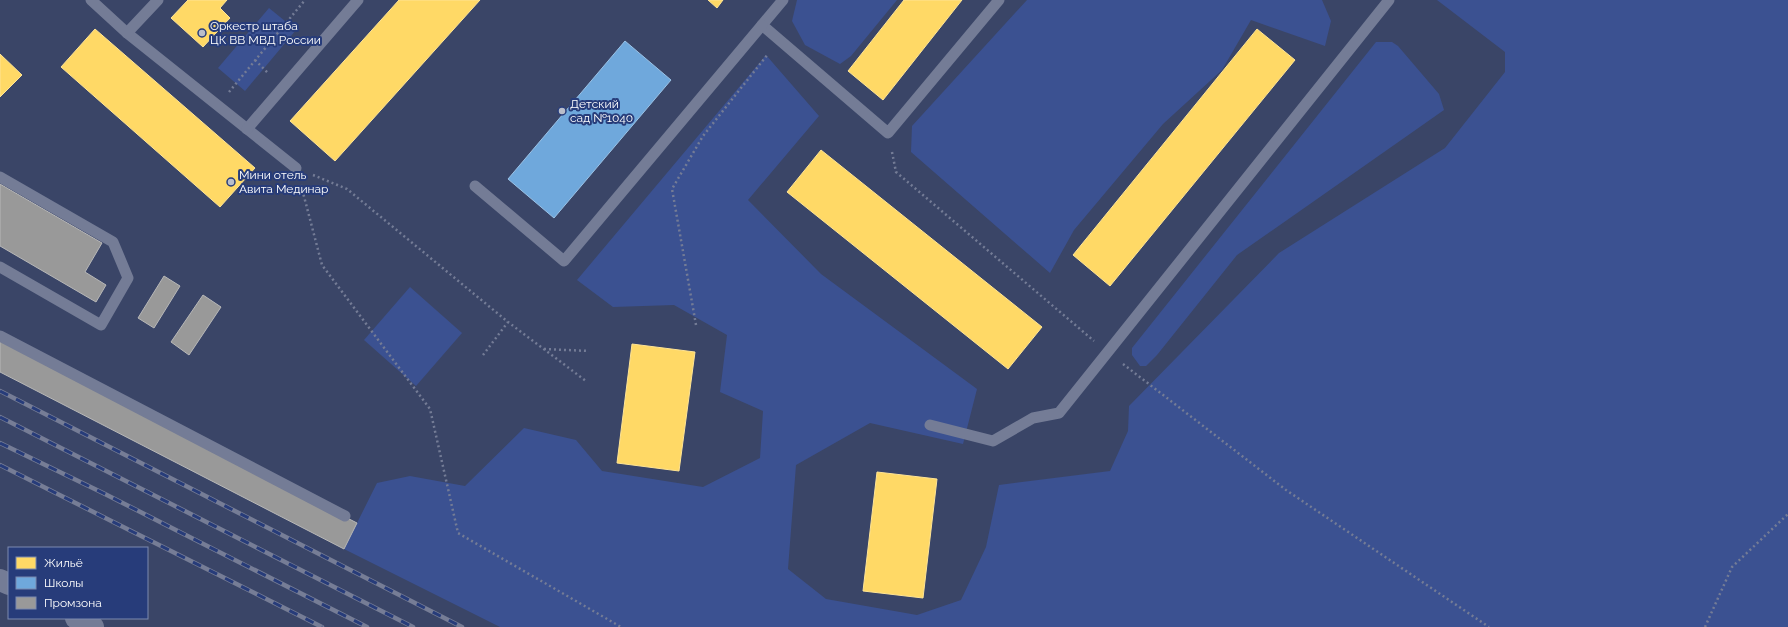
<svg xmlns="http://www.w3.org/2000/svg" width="1788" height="627" font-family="Raleway,sans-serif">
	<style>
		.green { fill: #3b5191 }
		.homes { fill: #ffd966; stroke: #ffe494 }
		.schools { fill: #6fa8dc; stroke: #9ac2e6 }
		.industry { fill: #999; stroke: #b8b8b8 }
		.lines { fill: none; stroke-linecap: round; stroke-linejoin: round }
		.path { stroke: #747c96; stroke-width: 2.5; stroke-dasharray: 2 3; stroke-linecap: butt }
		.service { stroke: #747c96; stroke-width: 11 }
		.minor { stroke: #747c96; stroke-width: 22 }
		.rail-casing { stroke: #767d96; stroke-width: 4.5 }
		.rail { stroke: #273c7a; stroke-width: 3; stroke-dasharray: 9; stroke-linecap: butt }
		.poi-dot { fill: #babeca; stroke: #273c7a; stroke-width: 1.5 }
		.labels { text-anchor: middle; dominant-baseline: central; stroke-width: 4; stroke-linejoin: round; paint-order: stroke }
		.poi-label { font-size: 12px; fill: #fff; stroke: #273c7a; text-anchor: start }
	</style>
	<rect width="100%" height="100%" fill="#3a4567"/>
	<!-- green -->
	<g class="green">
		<path d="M797,0H897L851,56L840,64L805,45L792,21Z"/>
		<path d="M1027,0H1322L1331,21L1325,46L1251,20L1222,70L1163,124L1074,230L1050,273L911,152L912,126Z"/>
		<path d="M1437,0H1788V627H500L344,549L377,483L410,476L465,486L524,428L576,440L602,471L703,487L760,458L763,411L720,392L727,335L674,305L613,307L577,280L766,55L819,116L748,200L821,274L977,389L963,444L870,423L796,465L788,569L826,599L917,615L961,600L986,547L999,485L1110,471L1128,431L1129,406L1279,253L1445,148L1505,72V52Z"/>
		<path d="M269,8L296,30L245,91L218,68Z"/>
		<path d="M1376,42H1392L1398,46L1439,94L1444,110L1237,255L1157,355L1146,366H1140L1132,355V348Z"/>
		<path d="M410,287L462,333L416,386L364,340Z"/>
	</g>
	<!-- homes -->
	<g class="homes">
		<path d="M188,0H227L220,8L230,18L203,47L171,18Z"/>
		<path d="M399,0H480L335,161L290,121Z"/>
		<path d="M708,0H723L717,8Z"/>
		<path d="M904,0H962L883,100L848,71Z"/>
		<path d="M95,29L255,168L220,207L61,67Z"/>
		<path d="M1257,29L1295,60L1110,286L1073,255Z"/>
		<path d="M0,54L22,75L0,97Z"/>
		<path d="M821,150L1042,327L1008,369L787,192Z"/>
		<path d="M632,344L695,352L679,471L617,463Z"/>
		<path d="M877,472L937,479L923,598L863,591Z"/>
	</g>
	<!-- schools -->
	<path class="schools" d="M625,41L671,80L554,218L508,179Z"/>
	<!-- industry -->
	<g class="industry">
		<path d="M0,184L102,243L85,272L106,285L96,302L0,246Z"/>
		<path d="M164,276L180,286L154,328L138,318Z"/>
		<path d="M203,295L221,307L189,355L171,342Z"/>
		<path d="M0,341L357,523L344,549L0,372Z"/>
	</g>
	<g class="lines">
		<!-- path -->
		<g class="path">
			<path d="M255,60L269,74"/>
			<path d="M229,92L305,0"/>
			<path d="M892,152L896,172L1094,341"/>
			<path d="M313,175L347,189L508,322L586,381"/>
			<path d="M301,185L322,265L430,409L458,533L621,627"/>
			<path d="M696,325L672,189L703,136L768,54"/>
			<path d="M544,349L589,351"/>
			<path d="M483,355L508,322"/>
			<path d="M1123,364L1286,490L1489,627"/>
			<path d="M1705,627L1732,567L1788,514"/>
		</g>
		<!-- service -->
		<g class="service">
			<path d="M91,0L127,33L296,168"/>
			<path d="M783,0L762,25L888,133L999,0"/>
			<path d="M127,33L158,0"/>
			<path d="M247,129L358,0"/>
			<path d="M0,177L113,242L128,278L101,325L0,267"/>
			<path d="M475,186L564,261L762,25"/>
			<path d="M0,336L345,516"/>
			<path d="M930,425L993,441L1033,418L1059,413L1389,0"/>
		</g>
		<!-- minor -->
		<g class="minor">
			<path d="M0,580L9,584"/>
			<path d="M76,618L93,627"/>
		</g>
		<defs>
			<g id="rail">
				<path d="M0,391L462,627"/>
				<path d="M0,417L413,627"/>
				<path d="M0,443L103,493L367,627"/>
				<path d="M0,465L322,627"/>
			</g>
		</defs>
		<!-- rail casing -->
		<use href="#rail" class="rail-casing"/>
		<!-- rail -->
		<use href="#rail" class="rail"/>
	</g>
	<!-- markers -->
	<g class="poi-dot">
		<circle cx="202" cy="33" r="4"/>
		<circle cx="562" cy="111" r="4"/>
		<circle cx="231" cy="182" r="4"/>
	</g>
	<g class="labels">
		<!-- poi labels -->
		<g class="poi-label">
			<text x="210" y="26">Оркестр штаба<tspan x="210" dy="14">ЦК ВВ МВД России</tspan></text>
			<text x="570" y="104">Детский<tspan x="570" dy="14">сад №1040</tspan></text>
			<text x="239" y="175">Мини отель<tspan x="239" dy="14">Авита Мединар</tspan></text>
		</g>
	</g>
	<!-- legend -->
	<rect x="8" y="547" width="140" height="72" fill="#273c7a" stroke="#7d8aaf"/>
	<rect x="16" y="557" width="20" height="12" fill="#ffd966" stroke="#7d8aaf"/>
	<text x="44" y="567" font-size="12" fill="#ffffff">Жильё</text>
	<rect x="16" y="577" width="20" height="12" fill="#6fa8dc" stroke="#7d8aaf"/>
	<text x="44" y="587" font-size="12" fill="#ffffff">Школы</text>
	<rect x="16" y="597" width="20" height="12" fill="#999999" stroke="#7d8aaf"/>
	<text x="44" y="607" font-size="12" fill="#ffffff">Промзона</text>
</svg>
